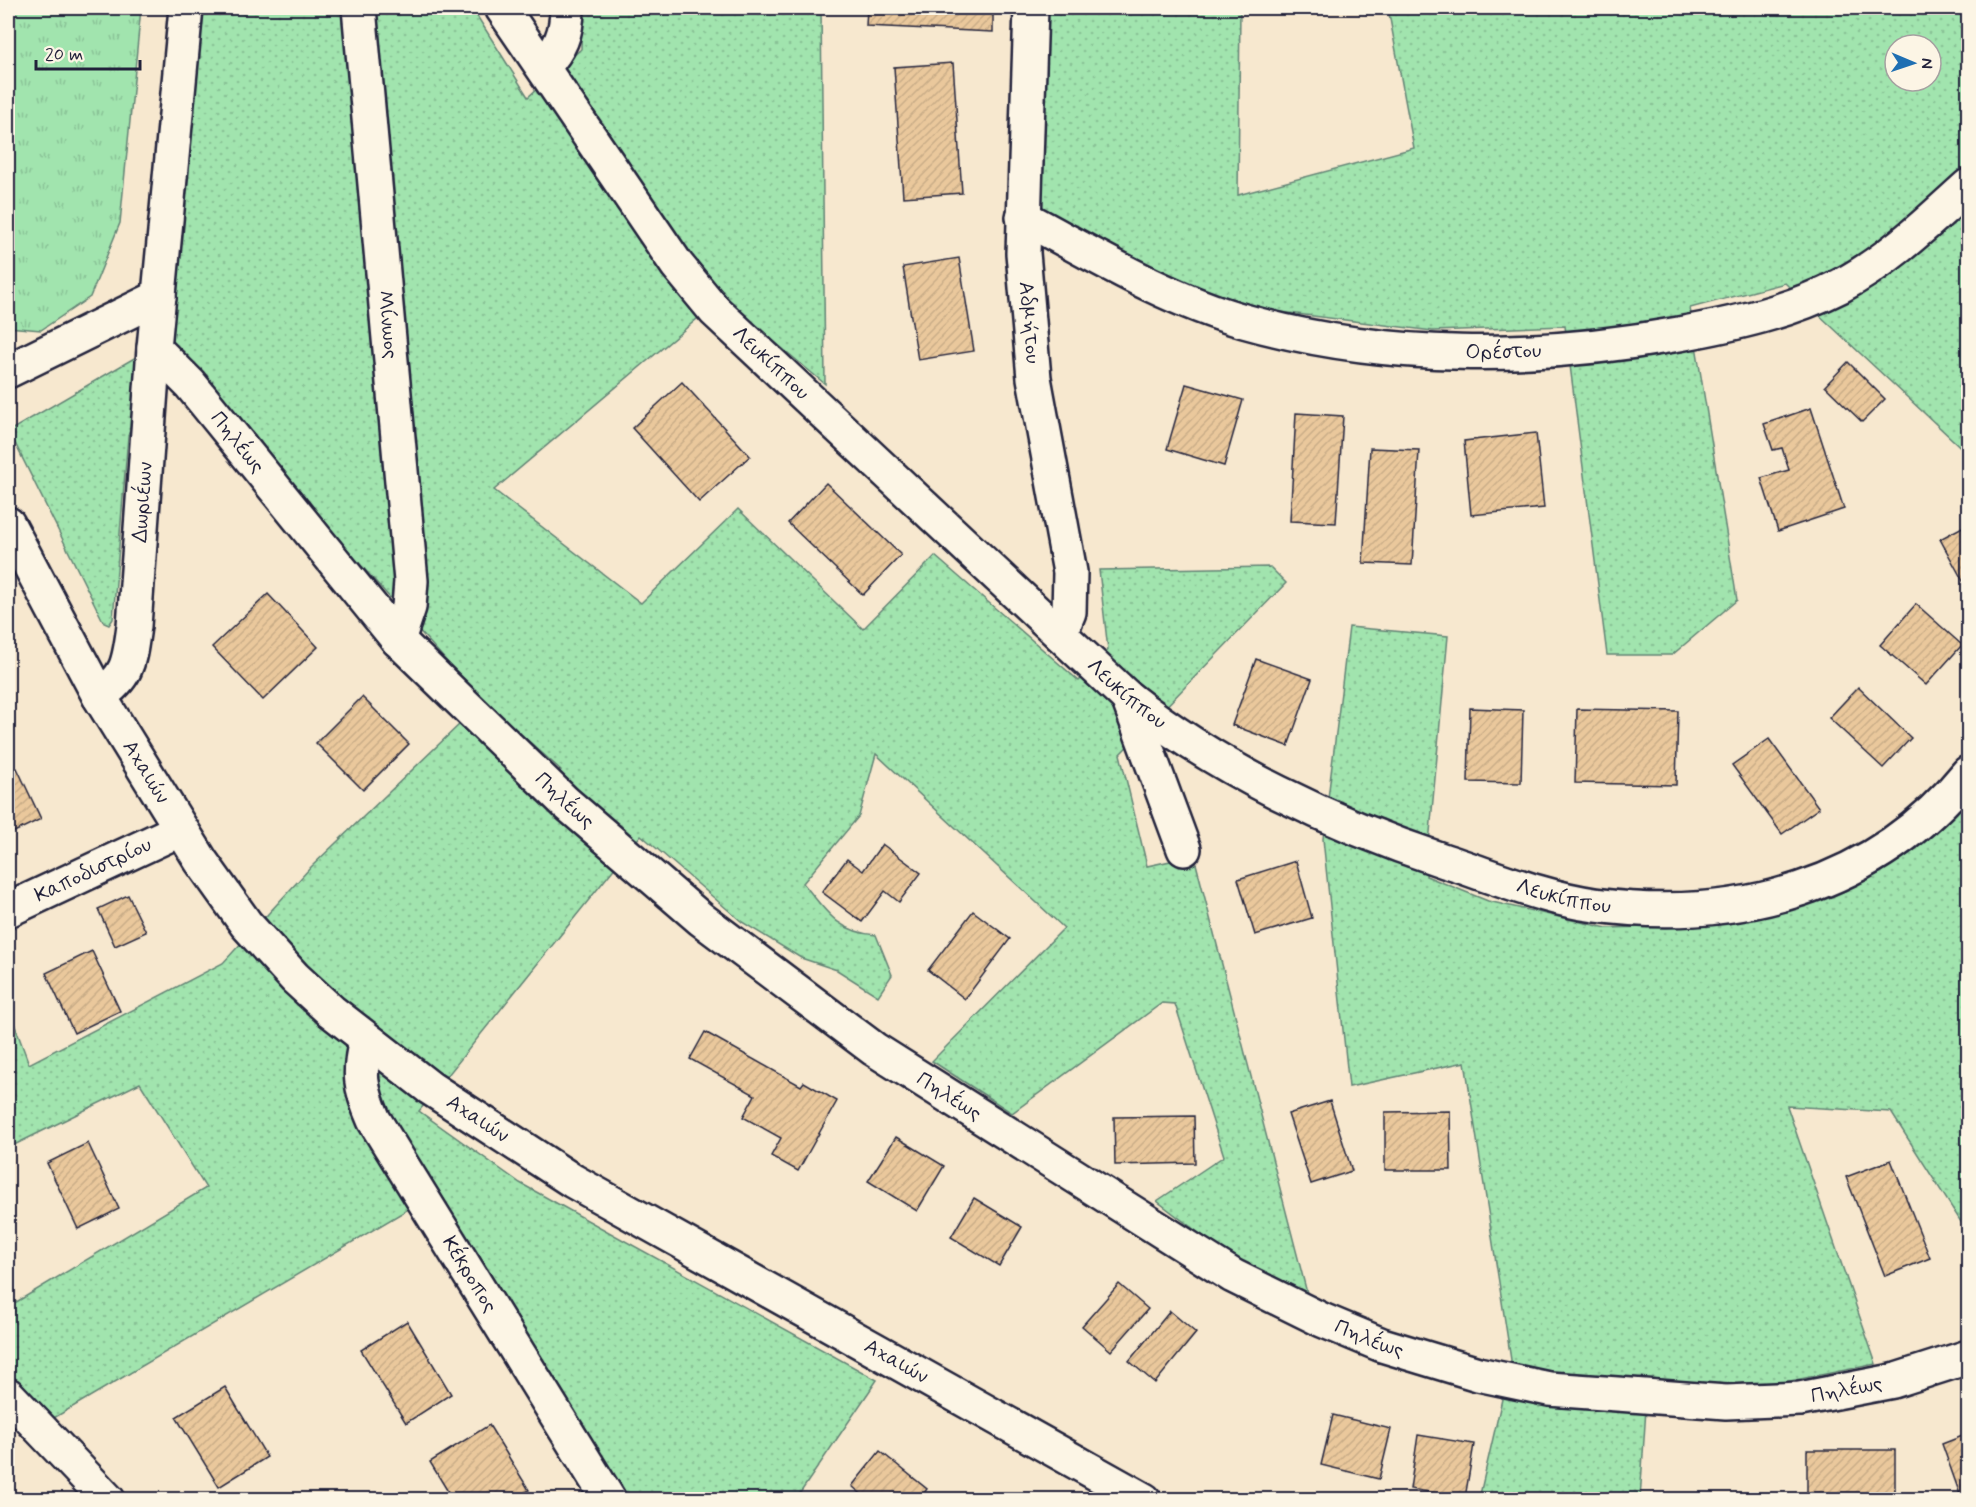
<svg xmlns="http://www.w3.org/2000/svg" width="1976" height="1507" font-family="Mynerve,sans-serif">
	<style>
		.grass { fill: url(#grass-dots); stroke: #628374; stroke-width: 1.5; fill-rule: evenodd }
		.park { fill: url(#park-tufts); stroke: #628374; stroke-width: 1.5 }
		.building { fill: url(#building-hatch); stroke: #22223b; stroke-width: 1.5 }
		.lines { fill: none; stroke-linecap: round; stroke-linejoin: round }
		.street-casing { stroke: #22223b; stroke-width: 38 }
		.secondary-casing { stroke: #22223b; stroke-width: 38 }
		.street { stroke: #fcf5e5; stroke-width: 33 }
		.secondary { stroke: #fcf5e5; stroke-width: 33 }
		.labels { text-anchor: middle; dominant-baseline: central; stroke-width: 6; stroke-linejoin: round; paint-order: stroke }
		.street-label { font-size: 21px; fill: #22223b; stroke: #fcf5e5 }
	</style>
	<defs>
		<pattern id="grass-dots" width="8" height="8" patternUnits="userSpaceOnUse" patternTransform="scale(1.5)"><rect width="8" height="8" fill="#a1e4ae"/><path d="M2 2h.1M6 6h.1" fill="none" stroke="#8ac397" stroke-width="1.8" stroke-linecap="round"/></pattern>
		<pattern id="park-tufts" width="24" height="20" patternUnits="userSpaceOnUse" patternTransform="scale(1.5)"><rect width="24" height="20" fill="#a1e4ae"/><path d="M3 7l-1-3M5 7V3M7 7l1-3M15 17l-1-3M17 17v-4M19 17l1-3" fill="none" stroke="#8ac397"/></pattern>
		<pattern id="building-hatch" width="6" height="6" patternUnits="userSpaceOnUse" patternTransform="scale(1.5)"><rect width="6" height="6" fill="#eac89c"/><path d="M-1 1l2-2M0 6l6-6M5 7l2-2" fill="none" stroke="#c8ac87"/></pattern>
	</defs>
	<rect width="100%" height="100%" fill="#f7e8cf"/>
	<filter id="ink" filterUnits="userSpaceOnUse"><feTurbulence type="fractalNoise" baseFrequency=".0167" numOctaves="2"/><feDisplacementMap in="SourceGraphic" scale="12" xChannelSelector="R" yChannelSelector="G"/><feConvolveMatrix kernelMatrix="1 2 1 2 8 2 1 2 1" color-interpolation-filters="sRGB"/></filter>
	<g filter="url(#ink)">
		<!-- grass -->
		<g class="grass">
			<path d="M200,8H472L528,97L581,49L582,8H821L825,384L722,298L494,490L641,603L738,509L863,629L935,556L1079,681L1108,650L1099,570L1270,567L1286,583L1120,754L1147,866L1194,856L1307,1293L1299,1327L1221,1290L1229,1256L1157,1201L1224,1156L1175,1004L1162,1003L1012,1113L932,1061L1064,928L876,754L859,816L803,883C826,911 837,932 876,935L892,975L878,996L837,970L801,958L742,922L641,835L419,1111L520,1183L877,1380L796,1499H624L439,1191L25,1435L8,1416V1307L206,1188L140,1083L8,1148V1007L29,1064L223,963L311,867L460,724L542,795L561,770L473,691L246,436L167,339L128,436L113,619L109,625L104,623L9,431L167,339Z"/>
			<path d="M1048,8H1240L1238,195L1414,148L1388,8H1968V454L1785,283L1690,308L1737,600L1672,655H1607L1565,326L1433,331L1249,308L1039,219ZM1895,45H1931V81H1895Z"/>
			<path d="M1349,627L1448,636L1426,876L1488,901L1607,928L1719,925L1818,893L1935,832L1950,793L1968,769V1233L1891,1112L1787,1106L1876,1364L1754,1388L1648,1379L1640,1499H1479L1511,1360L1465,1062L1349,1087L1323,839Z"/>
		</g>
		<!-- park -->
		<path class="park" d="M8,8H141L120,223L90,297L41,330L8,327Z"/>
		<!-- building -->
		<g class="building">
			<path d="M867,8H993V32L866,26Z"/>
			<path d="M953,63L962,193L903,197L894,67Z"/>
			<path d="M959,258L974,351L918,360L903,267Z"/>
			<path d="M1848,362L1885,399L1862,422L1825,386Z"/>
			<path d="M682,382L750,456L699,502L632,428Z"/>
			<path d="M1186,384L1243,400L1224,466L1167,449Z"/>
			<path d="M1811,408L1844,509L1778,531L1761,478L1789,470L1782,448L1773,450L1764,424Z"/>
			<path d="M1296,413L1343,416L1336,523L1290,521Z"/>
			<path d="M1536,433L1544,508L1471,515L1464,441Z"/>
			<path d="M1370,448L1419,450L1412,565L1363,563Z"/>
			<path d="M826,483L901,555L863,595L788,523Z"/>
			<path d="M1968,524V580L1964,583L1940,539Z"/>
			<path d="M268,594L318,647L263,700L212,647Z"/>
			<path d="M1916,604L1962,645L1926,685L1880,645Z"/>
			<path d="M1256,659L1312,679L1288,746L1232,725Z"/>
			<path d="M1858,687L1911,738L1883,768L1829,718Z"/>
			<path d="M362,697L409,744L363,790L316,743Z"/>
			<path d="M1470,708L1523,710L1521,783L1468,782Z"/>
			<path d="M1577,709L1678,711L1676,785L1575,783Z"/>
			<path d="M1769,739L1819,808L1782,834L1732,765Z"/>
			<path d="M17,768L41,819L8,835V773Z"/>
			<path d="M882,844L921,873L899,902L885,891L862,922L822,892L847,859L863,871Z"/>
			<path d="M1296,861L1312,918L1255,935L1238,879Z"/>
			<path d="M128,895L146,932L115,946L98,909Z"/>
			<path d="M973,911L1010,939L965,999L928,970Z"/>
			<path d="M92,951L120,1011L74,1033L46,973Z"/>
			<path d="M705,1032L801,1086L804,1082L837,1101L798,1171L771,1156L781,1138L743,1117L755,1095L690,1059Z"/>
			<path d="M1330,1101L1352,1171L1311,1184L1288,1114Z"/>
			<path d="M1450,1111L1451,1170H1385V1112Z"/>
			<path d="M1194,1116L1195,1163L1115,1165L1114,1117Z"/>
			<path d="M896,1137L944,1166L917,1211L868,1181Z"/>
			<path d="M88,1143L119,1209L78,1229L47,1163Z"/>
			<path d="M1891,1160L1930,1258L1885,1276L1846,1177Z"/>
			<path d="M974,1198L1022,1227L999,1266L951,1237Z"/>
			<path d="M1119,1284L1148,1309L1111,1351L1082,1326Z"/>
			<path d="M1170,1311L1196,1333L1155,1383L1129,1361Z"/>
			<path d="M407,1321L451,1394L406,1423L361,1350Z"/>
			<path d="M225,1387L267,1457L219,1487L176,1417Z"/>
			<path d="M1333,1415L1391,1429L1379,1479L1321,1465Z"/>
			<path d="M489,1425L529,1490L514,1500H453L430,1462Z"/>
			<path d="M1418,1435L1474,1444L1465,1498L1410,1489Z"/>
			<path d="M1965,1435L1968,1446V1500H1962L1942,1444Z"/>
			<path d="M1807,1450H1895V1494L1807,1493Z"/>
			<path d="M880,1451L927,1489L919,1500H868L852,1486Z"/>
			<path d="M1686,1495L1765,1498V1500H1686Z"/>
		</g>
		<g class="lines">
			<defs>
				<g id="street">
					<path id="s1" d="M359,8L411,581L409,607L398,640"/>
					<path id="s2" d="M502,8L677,265L715,311L1128,698C1219,770 1333,824 1442,860C1492,876 1543,898 1595,905C1737,924 1876,887 1968,773"/>
					<path id="s3" d="M1031,8L1023,253L1034,378L1070,572L1069,612L1060,634"/>
					<path d="M543,67C560,49 567,33 567,8"/>
					<path id="s4" d="M1023,217C1094,255 1166,299 1244,321C1385,361 1536,360 1679,334C1734,324 1789,312 1840,286C1888,261 1928,222 1968,186"/>
					<path id="s5" d="M154,348L190,384L398,640L565,802L701,919L874,1049L1233,1276L1322,1320L1382,1345L1478,1374L1549,1389L1726,1402L1800,1399L1893,1381L1968,1357"/>
					<path d="M1128,698L1184,849"/>
					<path id="s6" d="M8,910L181,829"/>
					<path id="s7" d="M366,1040C358,1073 360,1088 374,1120L609,1500"/>
					<path d="M8,1395L108,1500"/>
				</g>
				<g id="secondary">
					<path d="M8,371L159,297"/>
					<path id="s8" d="M8,524L99,696L201,861L246,924L295,978L331,1011L430,1088L573,1181L1144,1500"/>
					<path id="s9" d="M99,696C129,676 129,661 134,626L154,348L186,8"/>
				</g>
			</defs>
			<!-- street casing -->
			<use href="#street" class="street-casing"/>
			<!-- secondary casing -->
			<use href="#secondary" class="secondary-casing"/>
			<!-- street -->
			<use href="#street" class="street"/>
			<!-- secondary -->
			<use href="#secondary" class="secondary"/>
		</g>
	</g>
	<g class="labels">
		<!-- street labels -->
		<g class="street-label">
			<text stroke="none"><textPath href="#s3" startOffset="315">Αδμήτου</textPath></text>
			<text stroke="none"><textPath href="#s1" startOffset="318">Μίνωος</textPath></text>
			<text stroke="none"><textPath href="#s4" startOffset="507">Ορέστου</textPath></text>
			<text stroke="none"><textPath href="#s2" startOffset="447">Λευκίππου</textPath></text>
			<text stroke="none"><textPath href="#s5" startOffset="126">Πηλέως</textPath></text>
			<text stroke="none"><textPath href="#s9" startOffset="206">Δωριέων</textPath></text>
			<text stroke="none"><textPath href="#s2" startOffset="933">Λευκίππου</textPath></text>
			<text stroke="none"><textPath href="#s8" startOffset="284">Αχαιών</textPath></text>
			<text stroke="none"><textPath href="#s5" startOffset="612">Πηλέως</textPath></text>
			<text stroke="none"><textPath href="#s6" startOffset="94">Καποδιστρίου</textPath></text>
			<text stroke="none"><textPath href="#s2" startOffset="1419">Λευκίππου</textPath></text>
			<text stroke="none"><textPath href="#s5" startOffset="1098">Πηλέως</textPath></text>
			<text stroke="none"><textPath href="#s8" startOffset="770">Αχαιών</textPath></text>
			<text stroke="none"><textPath href="#s7" startOffset="264">Κέκροπος</textPath></text>
			<text stroke="none"><textPath href="#s5" startOffset="1584">Πηλέως</textPath></text>
			<text stroke="none"><textPath href="#s8" startOffset="1254">Αχαιών</textPath></text>
			<text stroke="none"><textPath href="#s5" startOffset="2070">Πηλέως</textPath></text>
		</g>
	</g>
	<!-- margin -->
	<rect width="1976" height="1507" fill="none" stroke="#fcf5e5" stroke-width="30"/>
	<rect x="15" y="15" width="1946" height="1477" fill="none" stroke="#22223b" stroke-width="2" filter="url(#ink)"/>
	<!-- north arrow -->
	<g transform="translate(1913 63) rotate(92)"><circle r="28" fill="#fcf5e5" stroke="#a5a1a1" stroke-width="1.5"/>
	<path d="M0-4.5L10 22L0 15L-10 22Z" fill="#1f6fb2"/>
	<text y="-9" font-size="16" font-weight="bold" text-anchor="middle" fill="#22223b">N</text>
	</g>
	<!-- scale -->
	<path d="M36 60v9h104v-9" fill="none" stroke="#22223b" stroke-width="3"/>
	<text x="45" y="60" font-size="18" fill="#22223b" stroke="#fcf5e5" stroke-width="4.5" paint-order="stroke">20 m</text>
</svg>
